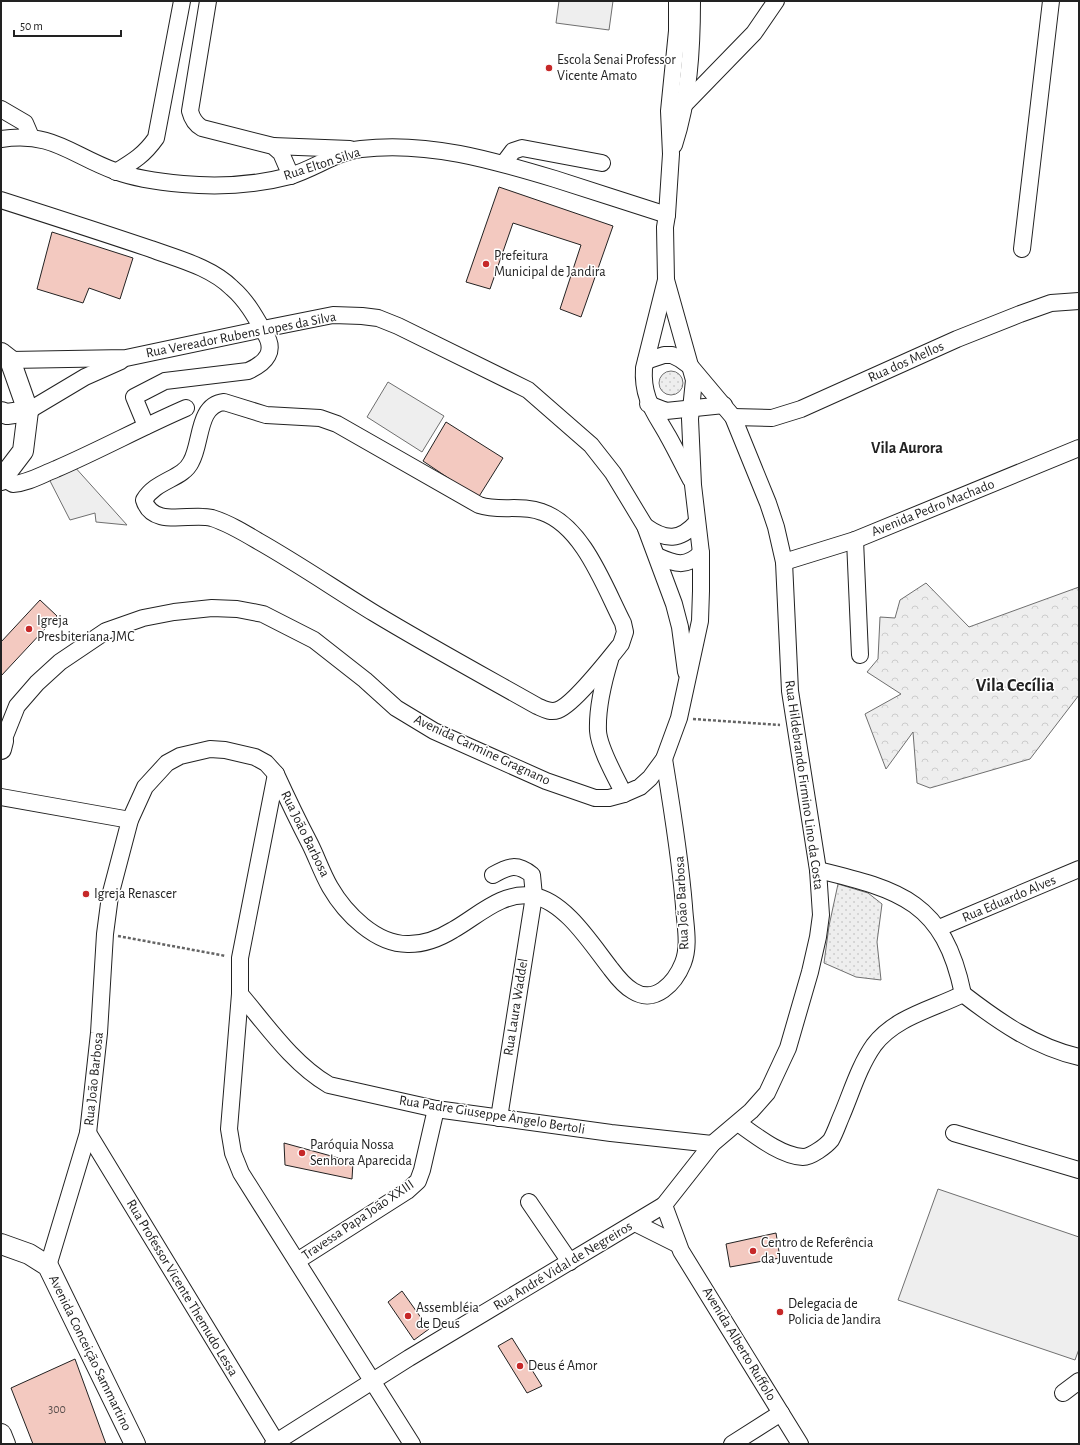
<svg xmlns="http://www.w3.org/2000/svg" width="1080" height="1445" font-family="'Alegreya Sans',sans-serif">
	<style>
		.grass { fill: url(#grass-dots); stroke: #6f6f6f }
		.forest { fill: url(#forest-crowns); stroke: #6f6f6f }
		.pitch { fill: #eee; stroke: #6f6f6f }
		.building { fill: #f3c9c0; stroke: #222 }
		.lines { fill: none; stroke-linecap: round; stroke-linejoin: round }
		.minor-casing { stroke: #222; stroke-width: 18 }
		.major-casing { stroke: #222; stroke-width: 22 }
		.path { stroke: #646464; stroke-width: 2.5; stroke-dasharray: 3 2; stroke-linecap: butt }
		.minor { stroke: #fff; stroke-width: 16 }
		.major { stroke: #fff; stroke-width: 20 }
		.poi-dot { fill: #c62828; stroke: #fff; stroke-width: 1.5 }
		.labels { text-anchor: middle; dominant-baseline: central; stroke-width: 3; stroke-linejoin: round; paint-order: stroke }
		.number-label { font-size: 12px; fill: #564c4a }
		.poi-label { font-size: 14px; fill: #222; stroke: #fff; text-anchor: start }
		.street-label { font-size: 14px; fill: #222; stroke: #fff }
		.quarter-label { font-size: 16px; font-weight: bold; fill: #222; stroke: #fff }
		.district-label { font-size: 18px; font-weight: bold; fill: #222; stroke: #fff }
	</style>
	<defs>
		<pattern id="grass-dots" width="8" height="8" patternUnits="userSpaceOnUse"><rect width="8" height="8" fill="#eee"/><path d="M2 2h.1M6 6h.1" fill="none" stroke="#ccc" stroke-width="1.8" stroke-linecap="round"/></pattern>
		<pattern id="forest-crowns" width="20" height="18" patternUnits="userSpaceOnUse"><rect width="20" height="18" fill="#eee"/><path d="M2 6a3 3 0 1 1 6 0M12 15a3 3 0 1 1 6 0" fill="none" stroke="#ccc"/></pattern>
	</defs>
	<rect width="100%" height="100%" fill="#fff"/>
	<!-- grass -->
	<g class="grass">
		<circle cx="671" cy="383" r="12"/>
		<path d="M838,884L868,893L882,904L877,942L881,980L856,977L824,963L829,926Z"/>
	</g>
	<!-- forest -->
	<path class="forest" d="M926,583L969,627L1079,587V695L1030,759L930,788L917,783L913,732L886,769L865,714L901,694L867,672L878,659L880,617L895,618L900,600Z"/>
	<!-- pitch -->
	<g class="pitch">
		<path d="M559,1H613L609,30L556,23Z"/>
		<path d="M388,382L444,416L422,452L367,417Z"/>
		<path d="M73,465L127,525L96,522L95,513L70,520L48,477Z"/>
		<path d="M938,1189L1079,1237V1349L1075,1360L898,1300Z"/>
	</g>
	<!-- building -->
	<g class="building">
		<path d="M499,187L613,226L581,317L560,309L581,245L513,223L490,289L466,282Z"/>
		<path d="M52,232L133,258L120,299L89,288L83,303L37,289Z"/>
		<path d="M446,422L503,458L478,498L423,461Z"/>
		<path d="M40,600L57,616L1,676V642Z"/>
		<path d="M284,1143L353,1162L352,1179L285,1165Z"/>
		<path d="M776,1233L780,1258L730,1267L726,1244Z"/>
		<path d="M402,1291L429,1329L414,1340L388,1302Z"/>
		<path d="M512,1338L542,1386L527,1393L498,1346Z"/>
		<path d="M75,1359L106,1444H33L11,1388Z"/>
	</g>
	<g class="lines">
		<defs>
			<g id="minor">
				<path d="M208,1L190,111C192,119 195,124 202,128L273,146L281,153L291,176"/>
				<path d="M681,106L685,104L754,33L776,1"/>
				<path d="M1,109L25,123L31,137"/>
				<path d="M1,139C52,131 71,155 115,171C136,179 160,182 183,184C218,187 256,185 290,176C314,169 336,152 361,149C427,141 492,160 555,179C592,191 630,203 667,215"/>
				<path d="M674,145C689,99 692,50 692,1"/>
				<path d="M273,146L350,149"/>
				<path d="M504,163L513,151L522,148L602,163"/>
				<path d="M116,172C134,161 144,155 156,138L182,1"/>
				<path d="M1,200C51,216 101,232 151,249C178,259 211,267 232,288C246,300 255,316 264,332C277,351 266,363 248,371L165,381L134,397L146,426"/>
				<path d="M1022,249L1051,1"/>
				<path d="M666,280L644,368C642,398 654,411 668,436C676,450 683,465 691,480"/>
				<path d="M10,360L126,358L263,329L333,315L362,316L378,318L398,326L528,390L591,445L613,473L645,526L674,604L680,627L686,672"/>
				<path d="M224,402L266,415L320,418L337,424L479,505C499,512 521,504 542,512C583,526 604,586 623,623L625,632L621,644C609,659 574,704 558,710C550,713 544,709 537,706C482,675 427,645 374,613C335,589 297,563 258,541C243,532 228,523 212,518C191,512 153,529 144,500C156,480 183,479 191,462C202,443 197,405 224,402Z"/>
				<path d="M648,404L666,411L724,405"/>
				<path d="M28,411L85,377L121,361"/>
				<path d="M733,417L772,418L801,409L957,339L1020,314L1051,303L1079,301"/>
				<path d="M3,478L13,484C28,483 41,475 56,469C100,450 142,427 186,408"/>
				<path d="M645,526C666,541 680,541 697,522"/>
				<path d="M855,540L860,655"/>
				<path d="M657,556C675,564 686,568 701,553"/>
				<path d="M784,562L855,540L1079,448"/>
				<path d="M610,660C603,683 597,707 598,731C599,748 616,778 624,794"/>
				<path d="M3,741L17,706L37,683L60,662L106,631L143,618L174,612L212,608L237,609L263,614L314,640L365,680L396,708L434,731L546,781L595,798H609L624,794L640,787L650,778L664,759L679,718L700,621L701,591V553L693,485L690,419L694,380L666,280L665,227L667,215L671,154L669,111L677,31V1"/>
				<path d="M276,774L240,958V994L229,1129L233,1153L241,1173L412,1444"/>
				<path d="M1,797L130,820"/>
				<path d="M818,870C901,890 944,902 963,994"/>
				<path d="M493,875C509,866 517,863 532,875L534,896L499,1118"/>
				<path d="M939,928L1079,869"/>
				<path d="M240,994C267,1026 293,1064 329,1085L436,1109L611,1133L712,1144"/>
				<path d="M963,994C998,1021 1035,1047 1079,1057"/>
				<path d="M738,1123C755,1135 781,1156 803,1157C811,1157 826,1146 831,1140C835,1133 838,1124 841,1117C851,1094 859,1066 874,1045C895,1017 933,1009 963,994"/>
				<path d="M88,1133L276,1442"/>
				<path d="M954,1133L1079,1170"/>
				<path d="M529,1202L570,1262"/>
				<path d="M664,1205L681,1251L800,1444"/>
				<path d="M635,1223L677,1244"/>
				<path d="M297,1261L407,1191L418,1181L422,1170L436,1109"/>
				<path d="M48,1266L88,1133L99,1033L105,934L110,896L130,820L145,787L167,763L180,756L210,749L225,750L255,757L266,763L276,774C287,798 298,821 310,844C317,858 322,873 330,887C345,913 376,945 409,944C424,944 440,938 453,930C478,916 502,891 533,896C565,901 592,945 611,969C617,977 624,986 633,991C655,1005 675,983 683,963C690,945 685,925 684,906C680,856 672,808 664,759"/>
				<path d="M1063,1393L1079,1381"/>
				<path d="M273,1444L409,1358L664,1205L712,1144L751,1111L767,1093L788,1048L810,972L818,937L821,915L818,870L790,691L784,562L776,527L768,503L733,417L691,367L680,359L672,355H664L646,361"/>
				<path d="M732,1444L781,1413"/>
			</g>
			<g id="major">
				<path d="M1,353L10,360L28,411L23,451L1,480"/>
				<path d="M1,412L7,414L28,411"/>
				<path d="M1,740L3,741L1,749"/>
				<path d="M1,1244L29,1254L48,1266L135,1444"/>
				<path d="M1,1434L5,1444"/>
			</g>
		</defs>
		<!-- minor casing -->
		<use href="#minor" class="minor-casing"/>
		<!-- major casing -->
		<use href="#major" class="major-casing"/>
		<!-- path -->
		<g class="path">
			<path d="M693,719L780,725"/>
			<path d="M118,936L226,956"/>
		</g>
		<!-- minor -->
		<use href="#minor" class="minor"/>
		<!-- major -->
		<use href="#major" class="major"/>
	</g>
	<!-- markers -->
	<g class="poi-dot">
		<circle cx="549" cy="68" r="4"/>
		<circle cx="486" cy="264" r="4"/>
		<circle cx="29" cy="629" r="4"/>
		<circle cx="86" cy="894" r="4"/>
		<circle cx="302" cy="1153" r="4"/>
		<circle cx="753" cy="1251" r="4"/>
		<circle cx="780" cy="1312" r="4"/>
		<circle cx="408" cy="1316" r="4"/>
		<circle cx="520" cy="1366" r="4"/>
	</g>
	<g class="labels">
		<!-- number labels -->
		<g class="number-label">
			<text x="57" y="1409">300</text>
		</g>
		<!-- poi labels -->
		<g class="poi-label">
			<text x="557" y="60">Escola Senai Professor<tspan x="557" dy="16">Vicente Amato</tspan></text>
			<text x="494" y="256">Prefeitura<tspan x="494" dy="16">Municipal de Jandira</tspan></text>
			<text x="37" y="621">Igreja<tspan x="37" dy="16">Presbiteriana JMC</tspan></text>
			<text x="94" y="894">Igreja Renascer</text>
			<text x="310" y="1145">Paróquia Nossa<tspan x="310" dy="16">Senhora Aparecida</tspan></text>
			<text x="761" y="1243">Centro de Referência<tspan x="761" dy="16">da Juventude</tspan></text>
			<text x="788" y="1304">Delegacia de<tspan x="788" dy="16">Policia de Jandira</tspan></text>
			<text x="416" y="1308">Assembléia<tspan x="416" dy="16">de Deus</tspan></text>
			<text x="528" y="1366">Deus é Amor</text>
		</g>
		<!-- street labels -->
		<g class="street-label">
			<text transform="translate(322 164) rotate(-18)">Rua Elton Silva</text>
			<text transform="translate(241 335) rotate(-11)">Rua Vereador Rubens Lopes da Silva</text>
			<text transform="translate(906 362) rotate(-24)">Rua dos Mellos</text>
			<text transform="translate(933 508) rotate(-22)">Avenida Pedro Machado</text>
			<text transform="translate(482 750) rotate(25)">Avenida Carmine Gragnano</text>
			<text transform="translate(804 785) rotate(82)">Rua Hildebrando Firmino Lino da Costa</text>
			<text transform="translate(305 834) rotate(64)">Rua João Barbosa</text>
			<text transform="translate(1009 899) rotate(-23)">Rua Eduardo Alves</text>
			<text transform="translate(682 903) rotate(-93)">Rua João Barbosa</text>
			<text transform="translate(516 1007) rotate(-81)">Rua Laura Waddel</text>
			<text transform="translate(94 1079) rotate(-84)">Rua João Barbosa</text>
			<text transform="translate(492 1115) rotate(9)">Rua Padre Giuseppe Ângelo Bertoli</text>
			<text transform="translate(358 1220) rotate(-34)">Travessa Papa João XXIII</text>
			<text transform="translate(563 1266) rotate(-31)">Rua André Vidal de Negreiros</text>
			<text transform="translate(182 1288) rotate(59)">Rua Professor Vicente Themudo Lessa</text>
			<text transform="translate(739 1344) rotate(59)">Avenida Alberto Ruffolo</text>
			<text transform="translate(90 1353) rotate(64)">Avenida Conceição Sammartino</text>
		</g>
		<!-- quarter labels -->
		<g class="quarter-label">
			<text x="907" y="448">Vila Aurora</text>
		</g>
		<!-- district labels -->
		<g class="district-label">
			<text x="1015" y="686">Vila Cecília</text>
		</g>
	</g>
	<!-- border -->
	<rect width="1080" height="1445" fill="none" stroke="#222222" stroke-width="4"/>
	<!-- scale -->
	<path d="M14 30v6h107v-6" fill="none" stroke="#222222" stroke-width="2"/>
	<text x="20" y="30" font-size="12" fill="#222222" stroke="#ffffff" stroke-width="3" paint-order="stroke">50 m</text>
</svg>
